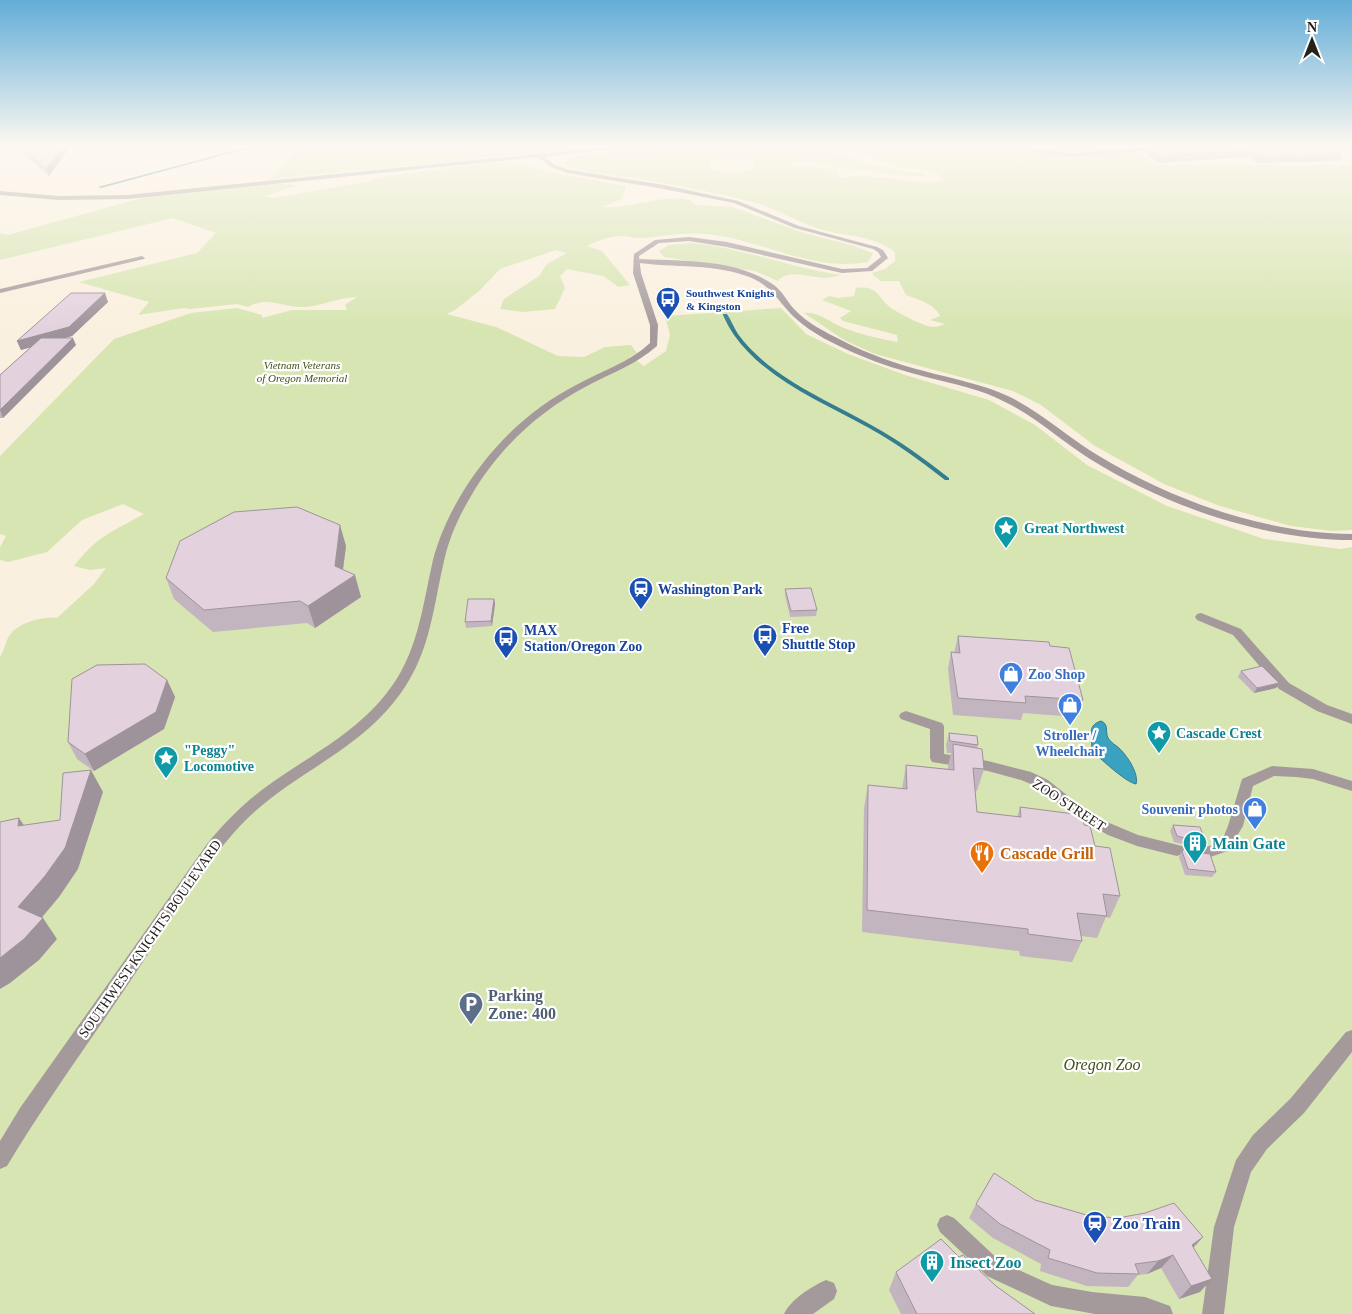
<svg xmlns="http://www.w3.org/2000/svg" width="1352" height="1314" font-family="Georgia,serif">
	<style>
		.green { fill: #d6e5b1; fill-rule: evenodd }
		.water { fill: #3aa2c0; stroke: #347c8f }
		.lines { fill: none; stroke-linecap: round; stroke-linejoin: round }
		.stream { fill: #347c8f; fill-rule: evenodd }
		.pedestrian { fill: #a49a9c; fill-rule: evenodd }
		.minor { fill: #a49a9c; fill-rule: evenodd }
		.tertiary { fill: #a49a9c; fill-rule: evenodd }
		.wall { fill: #c3b5bf }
		.shaded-wall { fill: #9f939b }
		.building { fill: #e3d2de; stroke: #9f939b }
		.labels { text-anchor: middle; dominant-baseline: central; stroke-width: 4.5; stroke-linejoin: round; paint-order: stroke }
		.far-transit-label { font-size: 11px; font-weight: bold; fill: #164399; stroke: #fff; text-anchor: start }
		.far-park-label { font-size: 11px; font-style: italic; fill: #45511a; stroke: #fff }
		.culture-label { font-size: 14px; font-weight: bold; fill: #0d838f; stroke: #fff; text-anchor: start }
		.transit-label { font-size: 14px; font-weight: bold; fill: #164399; stroke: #fff; text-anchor: start }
		.shop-label { font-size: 14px; font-weight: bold; fill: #366cbe; stroke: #fff; text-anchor: start }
		.street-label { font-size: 14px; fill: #25221c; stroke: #fff }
		.near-culture-label { font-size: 16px; font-weight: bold; fill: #0d838f; stroke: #fff; text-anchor: start }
		.near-food-label { font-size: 16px; font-weight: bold; fill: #c56008; stroke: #fff; text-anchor: start }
		.near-service-label { font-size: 16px; font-weight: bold; fill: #4e5e75; stroke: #fff; text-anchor: start }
		.near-park-label { font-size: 16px; font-style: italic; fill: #45511a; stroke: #fff }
		.near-transit-label { font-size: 16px; font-weight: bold; fill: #164399; stroke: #fff; text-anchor: start }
	</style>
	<rect width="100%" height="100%" fill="#faf0df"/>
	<!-- green -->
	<g class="green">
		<path d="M300,147H593L269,179Z"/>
		<path d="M656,147H791L840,153L872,165L901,171L924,173L928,177L887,174L865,169L859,171L805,161L790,163L792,166C809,169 822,165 838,172V177C847,178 853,175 862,176C890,177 917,184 945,181L934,171L905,168L881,162L861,152L827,147H1132L1155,165L1352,166V530L1332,531L1291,526L1220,506L1164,484L1095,446L1041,405L1013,391L875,354L844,340L804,313C818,311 831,323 844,328C862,335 880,339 898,342L897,335L843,321L840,318L851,311L822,300L829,296L838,298L854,296L856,288C878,285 877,297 891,308C898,313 925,327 933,327C937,327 941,325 945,324L930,320L940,316C935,304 917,299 906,295L899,281H881L873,275L872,273L885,269L895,261V252C875,236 846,236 823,230C798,223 777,208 752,202C694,186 634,179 575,169L565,163L571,157ZM732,158L755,162V167C743,174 720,175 708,166L712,161Z"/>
		<path d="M491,163H515L554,173L626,186L622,199L602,207C632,209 661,194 690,200L695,205L732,207L804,233L851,245L873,253L868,262C811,272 763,240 708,234C685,231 661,237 639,238C634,238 629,236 624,236C610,236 599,240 587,246L602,251L630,285L619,287L603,276L567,269L560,276L565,288L555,309L523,312L500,309L504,299L539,276L547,264L567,253L556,250L500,269L479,291L455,310L447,314L496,327L558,356L584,357L605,347L631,345L637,353L628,358L635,359L644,366L666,351L670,335L665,316L781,308L806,334L848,354L905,375L989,400L1035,425L1087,465L1167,506L1264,539L1340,549L1352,547V1314H0V657C4,651 5,644 8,638C15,623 42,616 57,618L94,584L106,568L90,570L74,566C96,537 113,531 144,514L123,504L82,520L47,552L8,562L0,560V547L6,536L0,534V456L114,339L191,313L237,308L262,315V318L292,310H347L345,305L357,297C339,297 317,308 300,307C281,306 266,296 248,307L237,304L191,309L184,308L138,315L149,302L79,282L197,253L216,233L173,218L0,260V233L8,235L152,195L265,183L298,185L265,196L272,198L365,182L386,176Z"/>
		<path d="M692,243C743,248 791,268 841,275C836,276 830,278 825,278C811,278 789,268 778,281L755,271L664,257L659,251L669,245Z"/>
	</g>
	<!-- water -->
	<path class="water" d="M1101,721C1109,724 1105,731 1108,738C1111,743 1116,745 1120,749C1128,757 1139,774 1136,784C1125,782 1100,758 1091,750C1094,738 1085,726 1101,721Z"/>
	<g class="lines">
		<!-- stream -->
		<g class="stream">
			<path d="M247,147H253L101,188L98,187Z"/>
			<path d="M723,314H727C731,320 734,328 738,334C770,378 828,400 873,426C900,441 925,459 949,478V480H945C921,461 896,443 869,428C822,402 766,380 734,335C730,329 726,322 723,315Z"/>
		</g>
		<!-- pedestrian -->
		<g class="pedestrian">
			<path d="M1201,613L1241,629L1289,683L1327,705L1352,714V724L1317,711L1279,689L1233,635L1197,620L1195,617L1197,614Z"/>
			<path d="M906,711L942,723L944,726V754L988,761L1031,772L1048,780L1078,804L1107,822L1138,835L1182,846L1185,850L1182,854L1177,856L1137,846L1108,835L1073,815L1038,787L1021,780L988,771L932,762L930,758V729L901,719L899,716L901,713Z"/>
			<path d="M1272,766L1313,769L1352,781V791L1313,779L1296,777L1274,776L1253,786L1243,826L1228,851L1204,859L1199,857L1196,853L1199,849L1216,844L1223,838L1228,826L1242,779Z"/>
			<path d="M1352,1030V1052L1304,1113L1267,1149L1251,1172L1234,1227L1224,1314H1202L1214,1227L1236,1160L1253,1135L1290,1099L1346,1032Z"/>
			<path d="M947,1215L954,1218L1001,1262L1052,1285L1092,1292L1145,1297L1170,1306L1173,1314H1095L1051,1306L987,1276L940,1232L937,1225L940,1218Z"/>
		</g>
		<!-- minor -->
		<g class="minor">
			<path d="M1017,147L1073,153L1162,147L1165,149L1073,157L1038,153Z"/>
			<path d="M142,256L145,258L144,259L0,293V289Z"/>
			<path d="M636,259C680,261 736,258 774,285C782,291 787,301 794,309C807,323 825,332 843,341C868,354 896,364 924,371C953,379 983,384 1010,397C1042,413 1069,438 1099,456C1174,501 1264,533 1352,534V540C1264,540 1165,506 1090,459C1061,441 1036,417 1005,402C981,389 953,384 926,377C903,371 880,364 859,355C836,345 812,334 794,317C780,304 773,288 754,279C716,262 674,269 634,262L633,261Z"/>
			<path d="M826,1280L834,1283L837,1291L834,1299L813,1314H784C790,1300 812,1286 826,1280Z"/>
		</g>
		<!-- tertiary -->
		<path class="tertiary" d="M606,147H627L544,157L555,165L570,170L664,185L738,201L799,226L877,247L883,250L888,258L872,271L842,273L727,247L689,241L659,243L639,256L641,273L658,325L657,346C637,364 611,373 587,386C539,411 498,449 471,496C459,516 449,538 444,561C432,613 430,658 394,702C352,755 285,777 239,827C198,872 167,926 133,977C91,1040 46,1101 7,1166L0,1169V1141L20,1108L207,844C226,821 246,801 270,784C311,755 354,734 386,694C418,655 422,608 433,560C439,537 449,515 461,495C490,447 529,409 578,384C602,371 630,362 650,343V325L633,273L634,254L655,240L689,237L727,242L842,269L867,268L881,257L878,252L873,249L795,228L734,203L664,189L567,173L551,167L538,157L127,199L59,200L0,195V191L59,196L127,195Z"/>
	</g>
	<!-- wall -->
	<g class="wall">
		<path d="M16,147H70L49,176Z"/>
		<path d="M1132,147H1184L1134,148Z"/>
		<path d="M1252,147L1342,155L1340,161L1257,163L1248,157L1159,163L1146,155L1147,149Z"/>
		<path d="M108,302L72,336L65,338L76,345L3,418H0V375L31,347L21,350L17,341Z"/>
		<path d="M346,546L343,569L361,597L315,628L307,623L213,632L174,599L166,578Z"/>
		<path d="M785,589L817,610L816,616L790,617L785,594Z"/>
		<path d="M494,599L495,604L492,626L466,628L465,622Z"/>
		<path d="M958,636L1050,646L1083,700L1077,717L1023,713L1021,720L953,715L948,669L951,652L954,653Z"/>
		<path d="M1241,671L1279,683L1276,688L1254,693L1238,677Z"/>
		<path d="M167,680L175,697L164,729L94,771L77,759L68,742Z"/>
		<path d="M949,733L978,745L977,748L984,769L977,791H975L977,812L1017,817L1020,807L1084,825L1120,896L1110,918L1106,917L1097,938L1081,936L1082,941L1072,962L1020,956L1019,951L862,932L864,808L868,785L902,789L906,765L948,769V766L951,753H947L946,745Z"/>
		<path d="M1173,825L1205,840L1202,846L1198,848L1216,872L1212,877L1185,875L1179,857L1182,851L1186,848L1182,844L1174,842L1170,831Z"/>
		<path d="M1035,1200L1090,1216L1203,1237L1193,1248L1200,1292L1179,1299L1161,1268L1147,1274L1138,1275L1128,1287L1087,1286L1040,1271L1041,1264L993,1238L969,1218L976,1204Z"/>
		<path d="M959,1257L996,1286L1035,1314H901L889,1290L896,1272Z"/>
	</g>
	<!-- shaded-wall -->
	<g class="shaded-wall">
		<path d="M63,147H70L49,176L46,169Z"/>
		<path d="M105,293L108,302L72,336L21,350L17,341Z"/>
		<path d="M73,338L76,345L3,418L0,410Z"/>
		<path d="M340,525L346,546L341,585L355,575L361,597L315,628L308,606L335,566Z"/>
		<path d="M494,599L495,604L492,626L491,621Z"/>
		<path d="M167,680L175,697L164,729L94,771L85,754Z"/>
		<path d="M1279,683L1276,688L1254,693L1257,688Z"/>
		<path d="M91,770L103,792L78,869L59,897L33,928L18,907Z"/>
		<path d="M19,818L33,839L18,826Z"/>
		<path d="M1205,840L1202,846L1198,848L1201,842Z"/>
		<path d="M43,918L57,939L39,960L10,983L0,989V958Z"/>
		<path d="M1203,1237L1191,1250L1192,1245Z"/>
		<path d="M1173,1255L1161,1268L1147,1274L1158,1261Z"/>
		<path d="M1212,1279L1200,1292L1179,1299L1191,1286Z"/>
	</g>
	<!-- building -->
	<g class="building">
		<path d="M21,147H63L46,169Z"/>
		<path d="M1252,147H1328L1342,155L1259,156L1250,151L1161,156L1147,149Z"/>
		<path d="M71,293H105L69,327L17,341Z"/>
		<path d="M41,338H73L0,410V375Z"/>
		<path d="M297,507L340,525L335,566L355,575L308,606L300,601L204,610L166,578L180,541L234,512Z"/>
		<path d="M811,588L817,610L791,611L785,589Z"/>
		<path d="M468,599H494L491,621L465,622Z"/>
		<path d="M958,636L1049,642L1050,646L1069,648L1083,700L1025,696L1026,703L958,698L951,652L960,653Z"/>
		<path d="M145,664L167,680L156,712L85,754L68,742L72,679L97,665Z"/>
		<path d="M1262,666L1279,683L1257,688L1241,671Z"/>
		<path d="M949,733L977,736L978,745L950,741Z"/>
		<path d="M953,744L982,749L984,769L973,768L977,812L1021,817L1020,807L1082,815L1084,825L1090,826L1095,846L1110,848L1120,896L1103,894L1107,916L1077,913L1082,941L1028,934V929L867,910L868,785L907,789L906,765L954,770Z"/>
		<path d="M91,770L65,848L45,876L18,907L43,918L24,939L0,958V822L19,818L18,826L60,820L63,773Z"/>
		<path d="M1173,825L1200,827L1205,840L1201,842L1198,848L1201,853L1210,854L1216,872L1188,869L1182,851L1190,844L1185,838L1177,836Z"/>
		<path d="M994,1173L1035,1200L1090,1216L1118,1218L1145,1213L1174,1203L1203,1237L1192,1245L1212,1279L1191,1286L1173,1255L1158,1261L1135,1264L1139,1274L1097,1273L1048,1258L1050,1250L1000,1224L976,1204Z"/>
		<path d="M941,1239L959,1257L963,1255L996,1286L1035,1314H917L896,1272Z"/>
	</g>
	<!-- sky -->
	<linearGradient id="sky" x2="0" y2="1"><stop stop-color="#62add8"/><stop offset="0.44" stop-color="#fdf8f1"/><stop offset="1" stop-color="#fdf8f1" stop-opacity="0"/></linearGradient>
	<rect width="1352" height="331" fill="url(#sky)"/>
	<!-- icons -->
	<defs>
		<symbol id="bus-pin" viewBox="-11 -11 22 30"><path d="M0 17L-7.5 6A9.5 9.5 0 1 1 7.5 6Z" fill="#1a4fb4" stroke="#fff"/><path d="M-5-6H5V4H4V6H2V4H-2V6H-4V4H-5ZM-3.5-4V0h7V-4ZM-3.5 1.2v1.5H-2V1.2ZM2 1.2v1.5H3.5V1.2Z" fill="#fff"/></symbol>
		<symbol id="sight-pin" viewBox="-11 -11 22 30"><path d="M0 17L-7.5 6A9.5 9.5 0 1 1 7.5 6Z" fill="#0f9aa8" stroke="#fff"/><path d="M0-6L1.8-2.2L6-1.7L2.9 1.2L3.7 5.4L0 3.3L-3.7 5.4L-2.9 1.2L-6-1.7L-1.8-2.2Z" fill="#fff"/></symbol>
		<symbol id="station-pin" viewBox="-11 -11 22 30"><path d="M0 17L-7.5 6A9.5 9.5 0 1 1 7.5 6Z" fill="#1a4fb4" stroke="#fff"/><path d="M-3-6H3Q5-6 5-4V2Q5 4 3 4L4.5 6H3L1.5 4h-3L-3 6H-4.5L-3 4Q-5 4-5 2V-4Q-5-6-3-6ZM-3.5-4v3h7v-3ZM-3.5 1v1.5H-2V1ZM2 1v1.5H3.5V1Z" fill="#fff"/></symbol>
		<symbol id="shop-pin" viewBox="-11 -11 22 30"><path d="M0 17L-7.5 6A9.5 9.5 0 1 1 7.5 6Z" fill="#3f7fe0" stroke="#fff"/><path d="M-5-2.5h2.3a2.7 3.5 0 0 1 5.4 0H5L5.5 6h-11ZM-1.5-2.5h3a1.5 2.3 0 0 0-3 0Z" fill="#fff"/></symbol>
		<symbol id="building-pin" viewBox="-11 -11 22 30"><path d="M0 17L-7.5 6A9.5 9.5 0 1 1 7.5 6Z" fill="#0f9aa8" stroke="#fff"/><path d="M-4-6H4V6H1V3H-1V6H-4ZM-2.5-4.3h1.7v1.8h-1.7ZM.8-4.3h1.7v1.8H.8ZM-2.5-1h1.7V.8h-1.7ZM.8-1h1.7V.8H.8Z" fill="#fff"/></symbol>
		<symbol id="restaurant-pin" viewBox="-11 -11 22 30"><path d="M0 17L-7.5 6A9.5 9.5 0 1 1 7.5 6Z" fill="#e8710a" stroke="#fff"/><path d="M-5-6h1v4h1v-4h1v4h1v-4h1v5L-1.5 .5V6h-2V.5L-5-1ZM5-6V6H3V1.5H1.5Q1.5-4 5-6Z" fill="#fff"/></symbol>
		<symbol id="parking-pin" viewBox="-11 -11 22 30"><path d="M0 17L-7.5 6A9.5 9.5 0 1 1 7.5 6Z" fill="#5c6f8a" stroke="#fff"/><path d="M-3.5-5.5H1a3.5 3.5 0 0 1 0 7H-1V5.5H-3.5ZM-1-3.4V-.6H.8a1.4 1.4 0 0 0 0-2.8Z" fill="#fff"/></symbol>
	</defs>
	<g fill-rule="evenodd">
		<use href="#bus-pin" x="654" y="285" width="28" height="38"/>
		<use href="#sight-pin" x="992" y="514" width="28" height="38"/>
		<use href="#station-pin" x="627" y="575" width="28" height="38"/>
		<use href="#bus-pin" x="751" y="622" width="28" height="38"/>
		<use href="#bus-pin" x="492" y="624" width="28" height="38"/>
		<use href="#shop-pin" x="997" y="660" width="28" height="38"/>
		<use href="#shop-pin" x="1056" y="691" width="28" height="38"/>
		<use href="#sight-pin" x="1145" y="719" width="28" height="38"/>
		<use href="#sight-pin" x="152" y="744" width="28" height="38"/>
		<use href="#shop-pin" x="1241" y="795" width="28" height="38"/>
		<use href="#building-pin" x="1181" y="829" width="28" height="38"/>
		<use href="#restaurant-pin" x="968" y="839" width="28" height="38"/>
		<use href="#parking-pin" x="457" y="990" width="28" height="38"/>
		<use href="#station-pin" x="1081" y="1209" width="28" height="38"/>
		<use href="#building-pin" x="918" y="1248" width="28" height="38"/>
	</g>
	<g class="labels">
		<!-- far-transit labels -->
		<g class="far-transit-label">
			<text x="686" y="293">Southwest Knights<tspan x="686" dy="13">&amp; Kingston</tspan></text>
		</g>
		<!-- far-park labels -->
		<g class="far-park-label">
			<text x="302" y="365">Vietnam Veterans<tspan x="302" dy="13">of Oregon Memorial</tspan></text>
		</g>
		<!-- culture labels -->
		<g class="culture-label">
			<text x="1024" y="528">Great Northwest</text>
			<text x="1176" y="733">Cascade Crest</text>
			<text x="184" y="750">"Peggy"<tspan x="184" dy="16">Locomotive</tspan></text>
		</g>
		<!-- transit labels -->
		<g class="transit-label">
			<text x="658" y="589">Washington Park</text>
			<text x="782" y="628">Free<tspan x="782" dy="16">Shuttle Stop</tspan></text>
			<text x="524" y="630">MAX<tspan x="524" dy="16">Station/Oregon Zoo</tspan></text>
		</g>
		<!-- shop labels -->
		<g class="shop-label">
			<text x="1028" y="674">Zoo Shop</text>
			<text x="1070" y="735" text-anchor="middle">Stroller /<tspan x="1070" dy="16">Wheelchair</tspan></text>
			<text x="1238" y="809" text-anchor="end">Souvenir photos</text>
		</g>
		<!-- street labels -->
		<g class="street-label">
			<text transform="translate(1069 805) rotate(33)">ZOO STREET</text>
			<text transform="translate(150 939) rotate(-55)">SOUTHWEST KNIGHTS BOULEVARD</text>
		</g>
		<!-- near-culture labels -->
		<g class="near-culture-label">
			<text x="1212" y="843">Main Gate</text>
			<text x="950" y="1262">Insect Zoo</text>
		</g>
		<!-- near-food labels -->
		<g class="near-food-label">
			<text x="1000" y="853">Cascade Grill</text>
		</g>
		<!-- near-service labels -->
		<g class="near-service-label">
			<text x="488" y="995">Parking<tspan x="488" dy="18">Zone: 400</tspan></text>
		</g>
		<!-- near-park labels -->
		<g class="near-park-label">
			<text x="1102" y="1064">Oregon Zoo</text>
		</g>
		<!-- near-transit labels -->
		<g class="near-transit-label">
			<text x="1112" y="1223">Zoo Train</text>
		</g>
	</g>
	<!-- north arrow -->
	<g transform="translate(1312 40)" stroke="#ffffff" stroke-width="4" paint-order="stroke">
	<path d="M0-4L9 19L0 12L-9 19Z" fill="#25221c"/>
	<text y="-8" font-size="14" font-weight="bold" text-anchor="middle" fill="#25221c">N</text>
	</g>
</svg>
